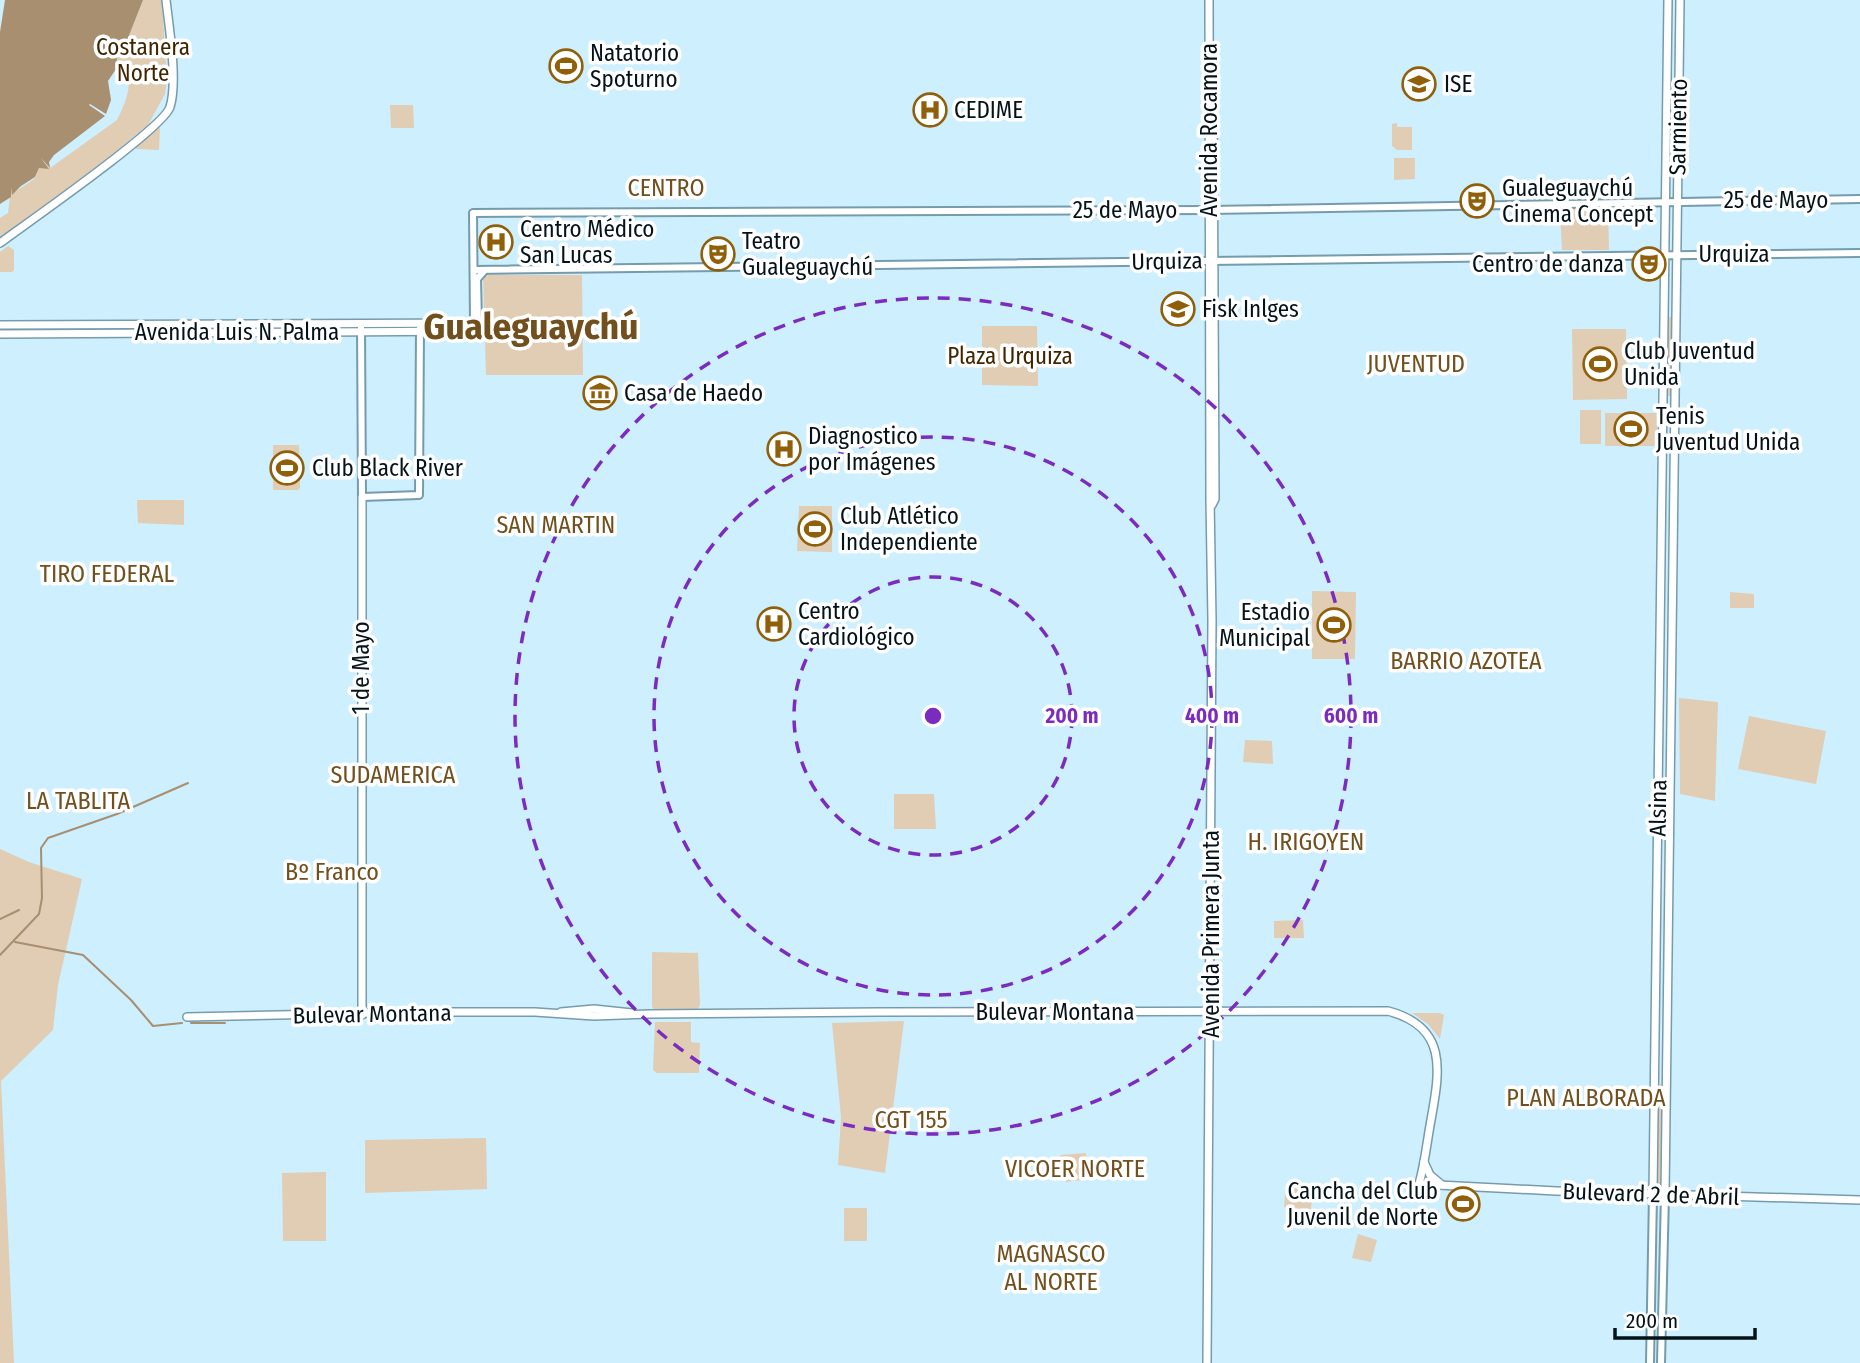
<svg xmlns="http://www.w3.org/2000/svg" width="1860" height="1363" font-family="'Fira Sans Condensed',sans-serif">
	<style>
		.green { fill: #e1cdb4 }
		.water { fill: #a78f70 }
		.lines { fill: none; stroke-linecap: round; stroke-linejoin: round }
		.stream { stroke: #a78f70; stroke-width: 2 }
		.tertiary-casing { stroke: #759cad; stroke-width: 10 }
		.secondary-casing { stroke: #759cad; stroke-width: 10 }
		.tertiary { stroke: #fff; stroke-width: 6 }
		.secondary { stroke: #fff; stroke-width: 7 }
		.ring { fill: none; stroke: #7b2cbf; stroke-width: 3.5; stroke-dasharray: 12 9 }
		.labels { text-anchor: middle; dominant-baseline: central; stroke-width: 7; stroke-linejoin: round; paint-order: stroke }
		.park-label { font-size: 23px; fill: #402600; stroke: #fff }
		.poi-label { font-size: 23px; fill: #041319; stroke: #fff; text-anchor: start }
		.street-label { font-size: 23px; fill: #041319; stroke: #fff }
		.neighbourhood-label { font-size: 24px; fill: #72501e; stroke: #fff }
		.town-label { font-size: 37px; font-weight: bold; fill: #72501e; stroke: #fff }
		.centre { fill: #7b2cbf; stroke: #fff; stroke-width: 3.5 }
		.ring-label { font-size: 21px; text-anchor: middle; font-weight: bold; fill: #7b2cbf; stroke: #fff; stroke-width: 7; stroke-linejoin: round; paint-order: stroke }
	</style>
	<rect width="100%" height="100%" fill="#ceeffe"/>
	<!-- green -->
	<g class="green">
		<path d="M143,0H162L167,80L165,94L148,125L107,159L0,239V218L8,213L11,188L12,194C16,191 32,181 35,178C37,175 37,171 39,168H48L42,158L50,168L117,120C121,113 131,90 128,82C127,75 121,73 118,67C116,63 116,55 115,49L119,45L126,43Z"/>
		<path d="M390,105H413L414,128H391Z"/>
		<path d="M1397,123V127H1412V150H1397L1392,146V124Z"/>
		<path d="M160,127L159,150L136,149V146Z"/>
		<path d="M1394,158H1415V179L1394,180Z"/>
		<path d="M1564,207L1608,208L1609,250H1562L1560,210Z"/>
		<path d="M8,246L14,250V270L12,272H0V252Z"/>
		<path d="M483,275H582L583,375H486Z"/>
		<path d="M1666,317H1672L1671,396H1665Z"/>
		<path d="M982,326H1037L1038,386L982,385Z"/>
		<path d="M1626,329L1627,399L1573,400L1572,329Z"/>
		<rect x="1580" y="410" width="21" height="34"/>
		<rect x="1605" y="413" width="52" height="33"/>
		<path d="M273,445H299L300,488L298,490H273Z"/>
		<path d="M137,500H184V525L138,523Z"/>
		<path d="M799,506H832V552L797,551Z"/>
		<path d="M1312,591L1356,592L1355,659H1312Z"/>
		<path d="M1730,592L1754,594V608H1730Z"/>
		<path d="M1679,698L1718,702L1715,801L1680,794Z"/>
		<path d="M1749,716L1826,731L1816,784L1738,769Z"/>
		<path d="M1245,740L1272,741L1273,764L1243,762Z"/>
		<path d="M894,794H934L936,829H894Z"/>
		<path d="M0,849L29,862L82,879L58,985L53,1030L1,1081L14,1363H0Z"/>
		<path d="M1303,920L1304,938H1274V921Z"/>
		<path d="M652,952L698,953L700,1005L698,1009H654L652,1007Z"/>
		<path d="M1412,1013H1440L1444,1015L1440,1039L1428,1024Z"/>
		<path d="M904,1021L885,1173L838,1165L841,1117L832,1023Z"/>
		<path d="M655,1022H691V1042L700,1043L699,1073H657L653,1070Z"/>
		<path d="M1657,1084H1663L1662,1185H1656Z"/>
		<path d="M486,1138L487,1189L365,1193V1140Z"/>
		<path d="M1086,1153L1088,1179L1066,1182L1059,1157L1061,1155Z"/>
		<path d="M326,1172V1241H283L282,1173Z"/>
		<path d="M1286,1186L1314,1190L1310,1213L1284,1207Z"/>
		<path d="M1449,1192L1479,1197L1476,1216L1446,1211Z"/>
		<rect x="844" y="1208" width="23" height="33"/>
		<path d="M1358,1234L1377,1240L1371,1262L1352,1258Z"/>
	</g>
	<!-- water -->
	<path class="water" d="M5,0H143L126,43L119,45L115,49L118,66L108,81L111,100L106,114L90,104L89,105L105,116L54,155L49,162L50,168L41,158L49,169L39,168L35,177L21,186L12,195L11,188V197L0,204V32Z"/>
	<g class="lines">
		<!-- stream -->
		<g class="stream">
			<path d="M0,919L19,910"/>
			<path d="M15,942L83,955L131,1000L153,1026L182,1023"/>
			<path d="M0,955L39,914L42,898L41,848L48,838L117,814L188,783"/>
			<path d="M191,1023H225"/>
		</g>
		<defs>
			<g id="tertiary">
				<path d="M474,270L1860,253"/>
				<path d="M474,322L473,213L1209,210L1860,199"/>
				<path d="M478,322L477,279L484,271"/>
				<path d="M361,327L362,497L419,495L420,328"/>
				<path d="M1650,1363L1653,1194"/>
				<path d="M1661,1363L1665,1194"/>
			</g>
			<g id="secondary">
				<path d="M0,243C27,223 164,128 170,107C178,82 169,27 166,0"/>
				<circle cx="476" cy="327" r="5"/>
				<path d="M0,325L473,323"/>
				<path d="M0,334L473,331"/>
				<path d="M362,497V1015"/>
				<path d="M1212,505L1215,499L1213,101"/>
				<path d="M561,1012L594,1009L632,1013"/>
				<path d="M187,1017L420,1012H535L594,1016L649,1014L879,1012L1388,1011C1448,1027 1440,1070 1431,1120C1427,1141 1425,1163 1419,1184L1556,1191L1860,1200"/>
				<path d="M1424,1162L1430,1175L1442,1185"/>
				<path d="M1653,1194L1668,0"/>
				<path d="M1665,1194L1680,0"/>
				<path d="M1207,1363L1212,620L1210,499L1209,0"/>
			</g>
		</defs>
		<!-- tertiary casing -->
		<use href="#tertiary" class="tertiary-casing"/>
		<!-- secondary casing -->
		<use href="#secondary" class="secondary-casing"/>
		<!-- tertiary -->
		<use href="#tertiary" class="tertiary"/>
		<!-- secondary -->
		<use href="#secondary" class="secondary"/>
	</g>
	<!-- distance rings -->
	<g class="ring">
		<circle cx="933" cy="716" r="139"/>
		<circle cx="933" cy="716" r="279"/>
		<circle cx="933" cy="716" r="418"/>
	</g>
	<!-- icons -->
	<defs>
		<symbol id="stadium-ring" viewBox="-11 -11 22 22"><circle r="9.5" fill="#fff" stroke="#8f5f0a" stroke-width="1.5"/><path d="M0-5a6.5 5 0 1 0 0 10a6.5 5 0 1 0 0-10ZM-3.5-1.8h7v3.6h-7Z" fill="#8f5f0a"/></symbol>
		<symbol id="university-ring" viewBox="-11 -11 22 22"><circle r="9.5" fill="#fff" stroke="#8f5f0a" stroke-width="1.5"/><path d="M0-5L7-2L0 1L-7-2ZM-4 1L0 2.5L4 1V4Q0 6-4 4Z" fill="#8f5f0a"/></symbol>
		<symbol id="hospital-ring" viewBox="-11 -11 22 22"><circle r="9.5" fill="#fff" stroke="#8f5f0a" stroke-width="1.5"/><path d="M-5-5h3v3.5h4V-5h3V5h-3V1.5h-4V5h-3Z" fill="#8f5f0a"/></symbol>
		<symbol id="theatre-ring" viewBox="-11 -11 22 22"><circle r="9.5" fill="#fff" stroke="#8f5f0a" stroke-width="1.5"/><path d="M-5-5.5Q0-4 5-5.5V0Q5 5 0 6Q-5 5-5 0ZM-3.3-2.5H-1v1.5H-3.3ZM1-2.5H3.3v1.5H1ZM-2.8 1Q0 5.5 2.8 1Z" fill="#8f5f0a"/></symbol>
		<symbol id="museum-ring" viewBox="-11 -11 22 22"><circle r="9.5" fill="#fff" stroke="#8f5f0a" stroke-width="1.5"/><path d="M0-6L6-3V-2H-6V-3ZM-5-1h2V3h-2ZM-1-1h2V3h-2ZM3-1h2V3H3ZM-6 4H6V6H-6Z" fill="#8f5f0a"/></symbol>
	</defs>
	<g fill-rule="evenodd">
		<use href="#stadium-ring" x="547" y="47" width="38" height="38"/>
		<use href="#university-ring" x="1400" y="65" width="38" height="38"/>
		<use href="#hospital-ring" x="911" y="91" width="38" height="38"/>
		<use href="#theatre-ring" x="1458" y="182" width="38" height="38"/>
		<use href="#hospital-ring" x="477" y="223" width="38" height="38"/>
		<use href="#theatre-ring" x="699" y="235" width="38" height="38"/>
		<use href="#theatre-ring" x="1630" y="245" width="38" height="38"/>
		<use href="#university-ring" x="1159" y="290" width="38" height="38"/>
		<use href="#stadium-ring" x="1581" y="345" width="38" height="38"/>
		<use href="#museum-ring" x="581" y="374" width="38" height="38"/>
		<use href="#stadium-ring" x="1612" y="410" width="38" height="38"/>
		<use href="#hospital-ring" x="765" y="430" width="38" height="38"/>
		<use href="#stadium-ring" x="268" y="449" width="38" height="38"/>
		<use href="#stadium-ring" x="796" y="510" width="38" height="38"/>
		<use href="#hospital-ring" x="755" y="605" width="38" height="38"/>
		<use href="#stadium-ring" x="1315" y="606" width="38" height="38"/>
		<use href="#stadium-ring" x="1444" y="1185" width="38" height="38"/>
	</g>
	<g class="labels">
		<!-- park labels -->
		<g class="park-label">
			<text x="143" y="47">Costanera<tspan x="143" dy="26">Norte</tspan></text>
			<text x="1010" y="356">Plaza Urquiza</text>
		</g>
		<!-- poi labels -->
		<g class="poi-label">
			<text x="590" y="53">Natatorio<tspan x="590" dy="26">Spoturno</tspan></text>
			<text x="1444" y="84">ISE</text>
			<text x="954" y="110">CEDIME</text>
			<text x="1502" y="188">Gualeguaychú<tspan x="1502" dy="26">Cinema Concept</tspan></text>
			<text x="520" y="229">Centro Médico<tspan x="520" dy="26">San Lucas</tspan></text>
			<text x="742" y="241">Teatro<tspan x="742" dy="26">Gualeguaychú</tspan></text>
			<text x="1624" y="264" text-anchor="end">Centro de danza</text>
			<text x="1202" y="309">Fisk Inlges</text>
			<text x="1624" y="351">Club Juventud<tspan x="1624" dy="26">Unida</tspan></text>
			<text x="624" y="393">Casa de Haedo</text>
			<text x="1656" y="416">Tenis<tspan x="1656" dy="26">Juventud Unida</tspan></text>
			<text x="808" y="436">Diagnostico<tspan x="808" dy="26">por Imágenes</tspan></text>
			<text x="312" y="468">Club Black River</text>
			<text x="840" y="516">Club Atlético<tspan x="840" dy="26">Independiente</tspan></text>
			<text x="798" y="611">Centro<tspan x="798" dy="26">Cardiológico</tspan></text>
			<text x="1310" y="612" text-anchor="end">Estadio<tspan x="1310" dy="26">Municipal</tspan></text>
			<text x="1438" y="1191" text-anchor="end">Cancha del Club<tspan x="1438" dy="26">Juvenil de Norte</tspan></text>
		</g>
		<!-- street labels -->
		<g class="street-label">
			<text transform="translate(1678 127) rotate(-89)">Sarmiento</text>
			<text transform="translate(1209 130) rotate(-90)">Avenida Rocamora</text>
			<text x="1776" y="200">25 de Mayo</text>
			<text x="1125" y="210">25 de Mayo</text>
			<text x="1734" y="254">Urquiza</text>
			<text transform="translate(1167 261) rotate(-1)">Urquiza</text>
			<text x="237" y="332">Avenida Luis N. Palma</text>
			<text transform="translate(361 668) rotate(-90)">1 de Mayo</text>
			<text transform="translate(1658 808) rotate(-89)">Alsina</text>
			<text transform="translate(1211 934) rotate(-90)">Avenida Primera Junta</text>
			<text x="1055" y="1012">Bulevar Montana</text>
			<text transform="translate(372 1014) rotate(-1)">Bulevar Montana</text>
			<text transform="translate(1651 1194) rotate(2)">Bulevard 2 de Abril</text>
		</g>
		<!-- neighbourhood labels -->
		<g class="neighbourhood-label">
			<text x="666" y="188">CENTRO</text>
			<text x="1416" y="364">JUVENTUD</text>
			<text x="556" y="525">SAN MARTIN</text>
			<text x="107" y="574">TIRO FEDERAL</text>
			<text x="1466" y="661">BARRIO AZOTEA</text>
			<text x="393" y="775">SUDAMERICA</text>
			<text x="78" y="801">LA TABLITA</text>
			<text x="1306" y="842">H. IRIGOYEN</text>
			<text x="332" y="872">Bº Franco</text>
			<text x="1586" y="1098">PLAN ALBORADA</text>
			<text x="911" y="1120">CGT 155</text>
			<text x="1075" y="1169">VICOER NORTE</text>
			<text x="1051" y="1254">MAGNASCO<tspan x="1051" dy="28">AL NORTE</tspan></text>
		</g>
		<!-- town labels -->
		<g class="town-label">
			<text x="531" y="326">Gualeguaychú</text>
		</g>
	</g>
	<circle cx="933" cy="716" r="10" class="centre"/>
	<g class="ring-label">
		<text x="1072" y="723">200 m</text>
		<text x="1212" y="723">400 m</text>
		<text x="1351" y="723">600 m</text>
	</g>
	<!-- scale -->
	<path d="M1615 1328v10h140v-10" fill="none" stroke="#041319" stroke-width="3.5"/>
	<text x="1626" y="1328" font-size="21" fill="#041319" stroke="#ffffff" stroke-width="5" paint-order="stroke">200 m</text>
</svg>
